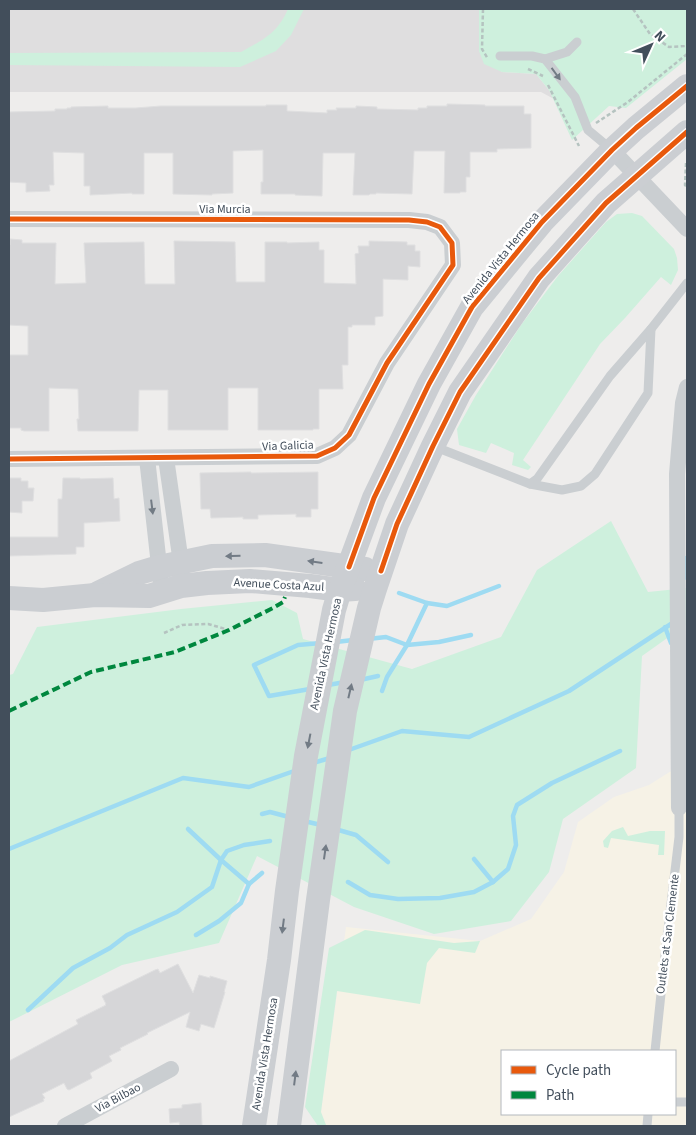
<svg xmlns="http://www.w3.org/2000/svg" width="696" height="1135" font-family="'Source Sans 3',sans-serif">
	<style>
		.commercial { fill: #f6f2e6; fill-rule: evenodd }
		.education { fill: #dfdedf }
		.green { fill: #cef0dd }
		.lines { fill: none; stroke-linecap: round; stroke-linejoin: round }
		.stream { stroke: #9edbf2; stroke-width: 4.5 }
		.building { fill: #d6d6d8; stroke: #dfdfe0 }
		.path { stroke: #b5c3c0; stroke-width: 2.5; stroke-dasharray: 4 2.5; stroke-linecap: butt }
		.lane { stroke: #caced1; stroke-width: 9 }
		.street { stroke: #caced1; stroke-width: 16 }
		.secondary { stroke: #cbced2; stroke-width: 24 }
		.quiet { stroke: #00873e; stroke-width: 4; stroke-dasharray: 8 4; stroke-linecap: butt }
		.cycleway-casing { stroke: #fff; stroke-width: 8 }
		.cycleway { stroke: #e8590c; stroke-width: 5 }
		.oneway { fill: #727b84 }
		.oneway2 { fill: #727b85 }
		.labels { text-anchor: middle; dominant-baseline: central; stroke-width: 5; stroke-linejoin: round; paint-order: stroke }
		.street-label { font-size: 12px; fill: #424e5b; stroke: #fff }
	</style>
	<rect width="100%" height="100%" fill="#eeedec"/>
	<!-- commercial -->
	<path class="commercial" d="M687,761V1126H319L346,927L480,941L531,919L564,872L578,822L614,797L649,785ZM502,1051H675V1114H502Z"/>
	<!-- education -->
	<path class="education" d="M9,9H479V51L502,72L536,74L549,90L554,99L541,92H9Z"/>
	<!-- green -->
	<g class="green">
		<path d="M288,9H304L291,35L276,51L240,67L9,65V53L241,52C264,39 277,34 288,9Z"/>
		<path d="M479,9H687V59L626,108L609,106L572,140L549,90L536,74L502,72L484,64L479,51Z"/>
		<path d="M632,213L642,216L674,249L677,258L678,270L671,285L661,277L625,318L600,344L523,460L531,467L528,470L512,465L514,453L491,443L486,453L459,445L457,429L476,395L521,325L558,276L606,222L617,214Z"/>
		<path d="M611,521L648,592L687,588V624L642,656L636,768L563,819L549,872L511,921L434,934L354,907L257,856L219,943L122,965L9,1022V675L13,674L37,627L181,609L272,600L297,613L303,639L412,669L501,637L537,570Z"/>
		<path d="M623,827L628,836L650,831H665L664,855H658L659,845L611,838L608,848L604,847L603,841L612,831Z"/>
		<path d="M365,930L454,943L480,941L475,953L439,948L427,963L420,1004L337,991L321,1112L326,1125L339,1126H318L305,1107L329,948Z"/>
	</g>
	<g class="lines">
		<!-- stream -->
		<g class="stream">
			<path d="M685,558L687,578"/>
			<path d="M399,593L427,603L447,606L499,586"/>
			<path d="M665,627L671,643"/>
			<path d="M368,639L386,637L407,645L439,642L471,635"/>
			<path d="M336,642L353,640"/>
			<path d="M360,680L378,676"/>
			<path d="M328,685L345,682"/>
			<path d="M310,689L269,696L254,665L298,645L321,643"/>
			<path d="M382,691L387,677L407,645L427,603"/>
			<path d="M346,751L402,731L469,737L569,691L674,622"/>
			<path d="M313,763L330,758"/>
			<path d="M262,814L270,812L289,817"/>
			<path d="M304,821L321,825"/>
			<path d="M188,829L221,860L249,884"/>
			<path d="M335,829L356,835L388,862"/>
			<path d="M9,849L183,778L249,787L297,770"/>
			<path d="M474,859L493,882"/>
			<path d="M348,882L370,895L398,899L440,898L474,892L493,882L508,869L516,845L513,816L517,805L552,783L620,751"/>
			<path d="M196,935L219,921L241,903L249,884L262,873"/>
			<path d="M28,1010L73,968L110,948L127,935L177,912L212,887L221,860L227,851L244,845L270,841"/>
		</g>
	</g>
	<!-- building -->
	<g class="building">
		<path d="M447,104L485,105V106H524V114H531V148L497,149V152H470V177H466V192H460V193H444L445,151H414L412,194L376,193V194H370L369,195H353L355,153H323L322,196L295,195V194H261V182H263V150L233,151V193L212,194V195L173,194V153H144V194H132V193L90,195V186H84V153L53,152L54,185H49L50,191L26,192V183L9,182V112L55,111V109H67V108H71V107L108,106V108H136L161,106H266V105H287V111L327,113V110H337L336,108H356V106L377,107V109L418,110V108H427V106H447Z"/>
		<path d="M10,239L22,240V243H56L55,284L86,283L84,243L144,242L145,284H175L174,241L235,242L236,282H265V242H287V243L319,242V250H324V283L356,284L355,254L359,253L358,246H369V241L407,242V245H415V251H420V267L408,266V280L383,279V316L375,317V325H352V327H348V365H342L343,389H319V429H313V430H258V388H228V430H168V390H139L138,431H78L77,419H79L78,389L49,388V431H24L21,430V428H9V355H28V326L9,325V245H10Z"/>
		<path d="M251,472V473L318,472V509H311V517H296V514L258,515V519H243V517L211,518L210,509H201L200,473Z"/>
		<path d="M9,478H21V481H28V488H34L33,501H22V513L9,512Z"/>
		<path d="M63,478H80V479L113,478L114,499L119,498L120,521L84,523V547H76V554L9,556V537H58V499H62Z"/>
		<path d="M178,964L193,993L199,975L210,978V976L227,981L224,992H225L214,1028L201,1024L199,1031L186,1027L190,1012L147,1033L148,1034L120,1048L121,1050L109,1056L112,1061L90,1073L92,1078L69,1090L67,1089L64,1083L42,1094L45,1098L43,1099L44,1101L9,1117V1061L78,1024L76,1020L106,1005L105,1004H106L102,996L155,970L158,969L160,973Z"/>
		<path d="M201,1103L202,1126H180L179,1122L170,1123L169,1109L182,1108V1105Z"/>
	</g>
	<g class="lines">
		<!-- path -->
		<g class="path">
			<path d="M483,9L482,49L488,59"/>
			<path d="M633,9L650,34L669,47L687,46"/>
			<path d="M528,69L543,76"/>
			<path d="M548,85L579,146"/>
			<path d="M596,123L628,102L687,54"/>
			<path d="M686,163L685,185L687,187"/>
			<path d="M164,633L182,625L208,624L229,630"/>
		</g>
		<!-- lane -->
		<g class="lane">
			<path d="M500,56H532L545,59L575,97L588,130L612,150"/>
			<path d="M545,59L567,52L577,42"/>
			<path d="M433,446L530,484L537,479L610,376L651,329L687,283"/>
			<path d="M530,484L562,490L581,486L595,474L648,393L651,329"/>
			<path d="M655,1051L666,946L679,837V808"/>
			<path d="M675,1102H687"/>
			<path d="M647,1126L648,1114"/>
		</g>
		<!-- street -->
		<g class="street">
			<path d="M612,150L687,229"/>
			<path d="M9,219L409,220L427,222L440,227L452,243L453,265L387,363L349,435L335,448L317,456L9,459"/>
			<path d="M147,458L162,592"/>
			<path d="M166,458L181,563V572"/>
			<path d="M679,808L677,474L683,403L687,387"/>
			<path d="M65,1126L171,1069"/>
		</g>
		<!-- secondary -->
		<g class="secondary">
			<path d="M98,593L139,573L159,567L212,556L265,555L365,569"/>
			<path d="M9,598L43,600L95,595L149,596L181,586L207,583L250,581L310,586L340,590L355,589"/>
			<path d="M254,1126L279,960L287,891L306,756L334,610L340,590L374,498L429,384L472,307L542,222L612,150L636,128L687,86"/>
			<path d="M289,1126L318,900L345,711L369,608L375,589L397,524L433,446L460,392L539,278L606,203L687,132"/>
		</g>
		<!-- quiet -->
		<path class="quiet" d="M9,711L91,672L175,652L229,630L273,608L283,602L285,597"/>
		<defs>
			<g id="cycleway">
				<path d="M9,219L409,220L427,222L440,227L452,243L453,265L387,363L349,435L335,448L317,456L9,459"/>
				<path d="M349,567L374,498L429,384L472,307L542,222L612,150L636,128L687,86"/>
				<path d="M381,571L397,524L433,446L460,392L539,278L606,203L687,132"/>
			</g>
		</defs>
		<!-- cycleway casing -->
		<use href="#cycleway" class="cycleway-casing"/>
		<!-- cycleway -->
		<use href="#cycleway" class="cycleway"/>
	</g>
	<!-- one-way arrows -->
	<defs><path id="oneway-solid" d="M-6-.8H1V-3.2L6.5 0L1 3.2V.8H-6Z" transform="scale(1.25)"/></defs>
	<g class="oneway">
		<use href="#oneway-solid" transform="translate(556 74) rotate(54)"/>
		<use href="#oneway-solid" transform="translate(152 507) rotate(83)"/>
	</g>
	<g class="oneway2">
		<use href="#oneway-solid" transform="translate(233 556) rotate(179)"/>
		<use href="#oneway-solid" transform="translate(315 562) rotate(-172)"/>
		<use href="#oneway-solid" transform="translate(350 691) rotate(-77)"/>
		<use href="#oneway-solid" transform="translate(309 741) rotate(101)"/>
		<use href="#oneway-solid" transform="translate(325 852) rotate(-82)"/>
		<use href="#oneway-solid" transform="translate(283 926) rotate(97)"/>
		<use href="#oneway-solid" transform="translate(295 1078) rotate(-83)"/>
	</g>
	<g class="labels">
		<!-- street labels -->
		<g class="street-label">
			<text x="225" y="209">Via Murcia</text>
			<text transform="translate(501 258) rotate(-51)">Avenida Vista Hermosa</text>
			<text transform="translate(288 446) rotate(-2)">Via Galicia</text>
			<text transform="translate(279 585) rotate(3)">Avenue Costa Azul</text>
			<text transform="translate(326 654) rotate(-78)">Avenida Vista Hermosa</text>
			<text transform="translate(668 934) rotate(-83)">Outlets at San Clemente</text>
			<text transform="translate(265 1054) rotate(-81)">Avenida Vista Hermosa</text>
			<text transform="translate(118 1098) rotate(-28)">Via Bilbao</text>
		</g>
	</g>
	<!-- border -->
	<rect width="696" height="1135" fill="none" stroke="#424e5b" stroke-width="20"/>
	<!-- legend -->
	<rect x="501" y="1050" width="175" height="65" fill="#ffffff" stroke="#b3b8bd"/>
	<rect x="511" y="1066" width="25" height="8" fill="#e8590c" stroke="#b3b8bd"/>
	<text x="546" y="1075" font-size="15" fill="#424e5b">Cycle path</text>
	<rect x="511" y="1091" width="25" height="8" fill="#00873e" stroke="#b3b8bd"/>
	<text x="546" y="1100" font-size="15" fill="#424e5b">Path</text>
	<!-- north arrow -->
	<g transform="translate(651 45) rotate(46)" stroke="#ffffff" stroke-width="4" paint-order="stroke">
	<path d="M0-4L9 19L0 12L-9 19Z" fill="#424e5b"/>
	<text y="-8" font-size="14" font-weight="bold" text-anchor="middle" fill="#424e5b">N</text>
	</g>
</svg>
